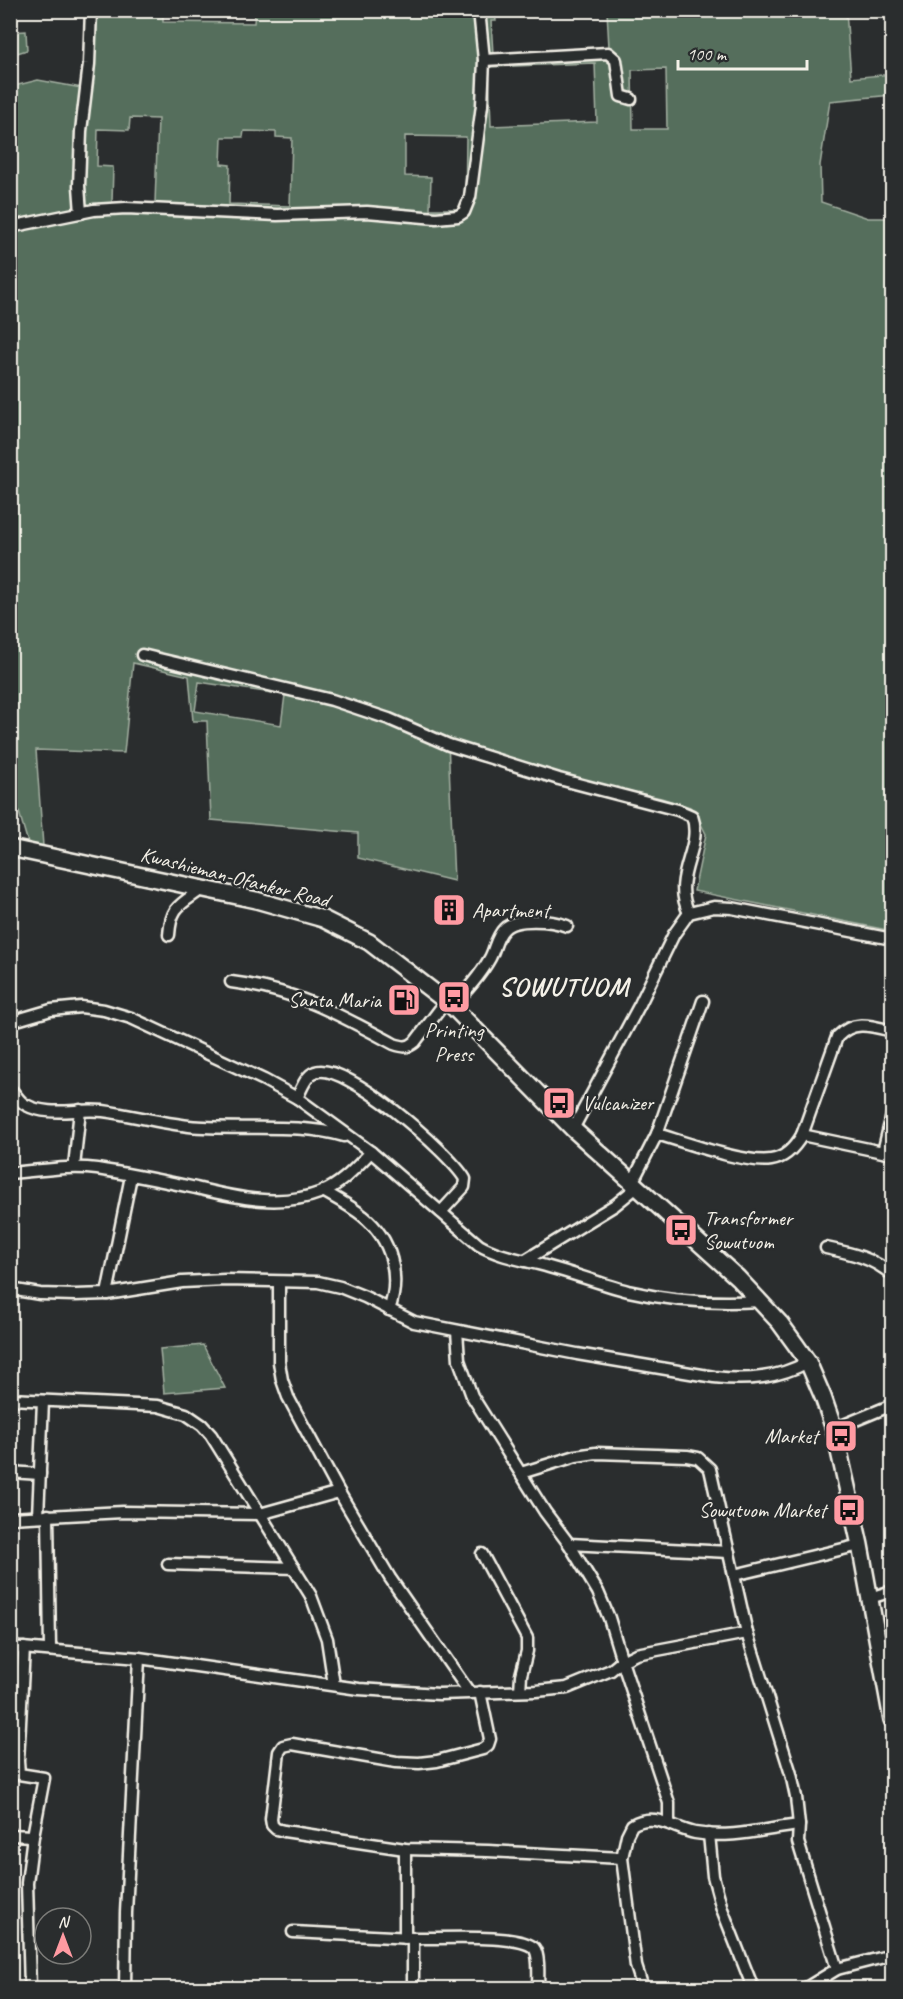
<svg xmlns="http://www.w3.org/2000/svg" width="903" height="1999" font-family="Caveat,sans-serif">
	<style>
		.green { fill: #556e5c; stroke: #a4b0a2; stroke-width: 1.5; fill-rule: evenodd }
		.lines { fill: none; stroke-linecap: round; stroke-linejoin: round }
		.street-casing { stroke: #f4f1e8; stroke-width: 15 }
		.secondary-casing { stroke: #f4f1e8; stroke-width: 20 }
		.street { stroke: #2a2d2e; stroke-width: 10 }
		.secondary { stroke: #2a2d2e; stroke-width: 15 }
		.labels { text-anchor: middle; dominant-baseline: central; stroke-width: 5; stroke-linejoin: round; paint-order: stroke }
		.street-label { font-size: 21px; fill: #f4f1e8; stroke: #2a2d2e }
		.poi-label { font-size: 21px; fill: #f4f1e8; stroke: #2a2d2e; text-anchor: start }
		.district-label { font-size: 27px; font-weight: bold; letter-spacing: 1.5px; fill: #f4f1e8; stroke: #2a2d2e }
	</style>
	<rect width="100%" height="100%" fill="#2a2d2e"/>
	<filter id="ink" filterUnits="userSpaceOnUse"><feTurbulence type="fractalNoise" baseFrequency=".0167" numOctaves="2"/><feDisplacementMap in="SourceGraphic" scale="12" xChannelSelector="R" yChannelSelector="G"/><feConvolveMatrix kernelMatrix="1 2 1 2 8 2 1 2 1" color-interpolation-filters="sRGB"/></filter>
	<g filter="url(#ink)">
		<!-- green -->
		<g class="green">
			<path d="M86,11H163V22L254,23L255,11H495L496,21H491L493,54L609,47L607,11H846L851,78L892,74V95L830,101L820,165L821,202L868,218H892V931L694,891L706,834L695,812L690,807L661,798L580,780L448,741L454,881L358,858V833L211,820L207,721H193L189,676L133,663L124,753L36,750L43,846L28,843L10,781V87L38,80L82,88ZM595,63L597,122L491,126L489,67ZM666,69L667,129H633L632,70ZM130,118L158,119L155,203L112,202L113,167L97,166L98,129L129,130ZM244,131L276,132V137L292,138L290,206L229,204L230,165L221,164L222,137H243ZM405,136L466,137L465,209H430L431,177L405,176ZM199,682L285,695L281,725L195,711Z"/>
			<path d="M26,31L27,50L11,55V32Z"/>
			<path d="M203,1345L225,1388L164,1393L160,1349Z"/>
		</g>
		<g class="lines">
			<defs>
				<g id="street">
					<path d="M484,60L608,53L616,60L621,96L631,99"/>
					<path d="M81,213L79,186L81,131L89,64L91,10"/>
					<path d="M10,227L94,210L126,208L277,215L367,212L436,218L458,216L464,212L470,197L482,105L484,60L479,10"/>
					<path d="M142,655L332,700L389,719L449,745L559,779L678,810L692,816C704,848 670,876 689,913"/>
					<path d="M169,935C171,906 180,905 202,889"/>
					<path d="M231,982C296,990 338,1014 394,1044C403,1047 408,1048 415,1042L446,1001"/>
					<path d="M452,1006C466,991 480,976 490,958C495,949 496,937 504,929C515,917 552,920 567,926"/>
					<path d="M10,1022L51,1010L81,1007L104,1010L131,1018L264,1080L297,1098L371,1152L479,1245C500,1257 525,1260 549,1267C575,1274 601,1284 628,1291C671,1301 715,1304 760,1301"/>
					<path d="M10,1089C16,1094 19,1102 26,1105C48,1117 79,1108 103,1111C132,1115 160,1123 189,1126C238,1131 298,1122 344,1136"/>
					<path d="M297,1098C301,1090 306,1075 315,1072C344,1060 450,1153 465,1179L464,1187L441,1212"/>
					<path d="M573,1129L640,1004L674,934L689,913L714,907L732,908L892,939"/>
					<path d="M657,1134C684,1142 745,1164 771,1160C786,1158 795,1147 802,1135L837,1037C854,1019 872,1026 892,1031"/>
					<path d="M802,1135L892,1154"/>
					<path d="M883,1152L892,1115"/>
					<path d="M74,1167L80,1110"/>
					<path d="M10,1173C40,1171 68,1165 97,1169C130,1174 163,1181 196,1188C237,1198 281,1208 322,1192C342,1184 356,1167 371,1152"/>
					<path d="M632,1183L657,1134L703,1001"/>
					<path d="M323,1191C337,1199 351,1206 363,1216C392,1239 401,1277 389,1310"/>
					<path d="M826,1248C850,1253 874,1258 892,1275"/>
					<path d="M524,1261L615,1205L637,1187"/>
					<path d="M279,1282V1362L282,1380L288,1397L339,1492L390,1578L469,1692"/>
					<path d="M10,1289L40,1294L75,1295L107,1294L182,1282L225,1280L318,1282L340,1287L365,1297L414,1322L577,1354L714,1377C748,1381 778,1378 808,1362"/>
					<path d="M107,1294L131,1176"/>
					<path d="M457,1331L459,1360L472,1396L545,1512L569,1544L598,1592L609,1618L622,1661L669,1803V1822"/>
					<path d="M10,1399L158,1406L186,1414L202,1425L211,1435L311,1596L327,1639L334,1685"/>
					<path d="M834,1429L892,1405"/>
					<path d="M10,1472L40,1474"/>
					<path d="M521,1473L576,1456L596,1453L687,1456L698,1458L710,1469L747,1633L791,1774L796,1797L799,1825L798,1842L837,1969"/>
					<path d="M48,1515L50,1649"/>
					<path d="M38,1516L43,1401"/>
					<path d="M10,1518L123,1512L260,1514L339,1492"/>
					<path d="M569,1544L729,1552"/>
					<path d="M482,1554L527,1638V1651L521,1675L520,1691"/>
					<path d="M168,1564L294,1568"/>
					<path d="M734,1575L860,1545"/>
					<path d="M870,1598L892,1591"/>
					<path d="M10,1647L139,1658L359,1689L439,1694L536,1691L567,1688L611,1670L622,1661L636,1654L747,1633"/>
					<path d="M24,1648L18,1761L19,1774L44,1778L33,1836L27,1883L30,1988"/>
					<path d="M480,1692L490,1739L488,1745L483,1749L437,1761L419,1763L396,1762L292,1744L283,1746L279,1752L271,1819L272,1825L276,1829L284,1831L405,1849L488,1851L622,1858"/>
					<path d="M709,1834L713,1876L722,1909L753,1988"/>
					<path d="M10,1835L33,1836"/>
					<path d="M405,1849V1938"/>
					<path d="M293,1932C332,1934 372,1936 412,1938C435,1939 518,1933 534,1948C540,1955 538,1979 538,1988"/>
					<path d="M413,1938V1988"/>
					<path d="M125,1988L126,1913L139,1658"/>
					<path d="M643,1988L636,1966L622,1858L627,1835L632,1825C655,1811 674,1829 695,1833C729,1839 766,1829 799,1825"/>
					<path d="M806,1988L837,1969L892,1955"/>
				</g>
				<path id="secondary" d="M10,848L256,900L323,919L369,942L452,1006L573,1129L738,1278L780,1323L796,1345L808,1362L823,1397L834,1429L860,1545L892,1720"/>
			</defs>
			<!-- street casing -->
			<use href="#street" class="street-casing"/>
			<!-- secondary casing -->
			<use href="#secondary" class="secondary-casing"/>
			<!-- street -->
			<use href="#street" class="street"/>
			<!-- secondary -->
			<use href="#secondary" class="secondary"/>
		</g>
	</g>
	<!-- icons -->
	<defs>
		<symbol id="building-square" viewBox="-11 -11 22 22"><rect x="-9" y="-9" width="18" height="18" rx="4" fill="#ff9aa2" stroke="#2a2d2e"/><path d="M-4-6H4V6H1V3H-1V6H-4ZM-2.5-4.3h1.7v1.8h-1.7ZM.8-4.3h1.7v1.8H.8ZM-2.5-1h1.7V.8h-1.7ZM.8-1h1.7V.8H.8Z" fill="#111"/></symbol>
		<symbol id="bus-square" viewBox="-11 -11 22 22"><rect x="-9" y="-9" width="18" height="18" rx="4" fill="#ff9aa2" stroke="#2a2d2e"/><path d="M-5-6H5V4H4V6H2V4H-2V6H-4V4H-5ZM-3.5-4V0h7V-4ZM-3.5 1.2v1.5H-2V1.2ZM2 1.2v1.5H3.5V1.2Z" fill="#111"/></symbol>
		<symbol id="fuel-square" viewBox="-11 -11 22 22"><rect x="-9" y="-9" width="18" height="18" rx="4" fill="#ff9aa2" stroke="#2a2d2e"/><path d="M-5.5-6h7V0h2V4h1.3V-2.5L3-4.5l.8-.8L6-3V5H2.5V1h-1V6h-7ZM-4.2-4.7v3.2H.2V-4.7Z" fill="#111"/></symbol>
	</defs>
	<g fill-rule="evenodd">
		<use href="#building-square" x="430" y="891" width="38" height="38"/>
		<use href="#bus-square" x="435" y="978" width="38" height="38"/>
		<use href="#fuel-square" x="385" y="981" width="38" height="38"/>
		<use href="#bus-square" x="540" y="1084" width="38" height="38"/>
		<use href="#bus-square" x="662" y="1211" width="38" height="38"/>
		<use href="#bus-square" x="822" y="1417" width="38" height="38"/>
		<use href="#bus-square" x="830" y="1491" width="38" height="38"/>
	</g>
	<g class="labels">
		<!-- street labels -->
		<g class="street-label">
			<text transform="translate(235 877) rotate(14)">Kwashieman-Ofankor Road</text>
		</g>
		<!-- poi labels -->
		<g class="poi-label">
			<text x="472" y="910">Apartment</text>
			<text x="381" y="1000" text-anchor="end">Santa Maria</text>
			<text x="454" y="1030" text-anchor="middle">Printing<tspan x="454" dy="24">Press</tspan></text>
			<text x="582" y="1103">Vulcanizer</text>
			<text x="704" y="1218">Transformer<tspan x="704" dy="24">Sowutuom</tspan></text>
			<text x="818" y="1436" text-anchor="end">Market</text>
			<text x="826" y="1510" text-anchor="end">Sowutuom Market</text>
		</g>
		<!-- district labels -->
		<g class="district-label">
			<text x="564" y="986">SOWUTUOM</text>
		</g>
	</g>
	<!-- margin -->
	<rect width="903" height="1999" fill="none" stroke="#2a2d2e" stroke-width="36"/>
	<rect x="18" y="18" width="867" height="1963" fill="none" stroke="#f4f1e8" stroke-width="2" filter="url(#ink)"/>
	<!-- north arrow -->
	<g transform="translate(63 1936)"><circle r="28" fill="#2a2d2e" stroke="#7b7b78" stroke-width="1.5"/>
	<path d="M0-4.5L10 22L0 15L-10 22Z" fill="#ff9aa2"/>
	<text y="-9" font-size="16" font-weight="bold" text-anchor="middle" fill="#f4f1e8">N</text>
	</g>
	<!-- scale -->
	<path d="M678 60v9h129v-9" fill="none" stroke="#f4f1e8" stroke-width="3"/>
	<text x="687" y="60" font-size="18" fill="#f4f1e8" stroke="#2a2d2e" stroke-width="4.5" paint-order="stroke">100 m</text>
</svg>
